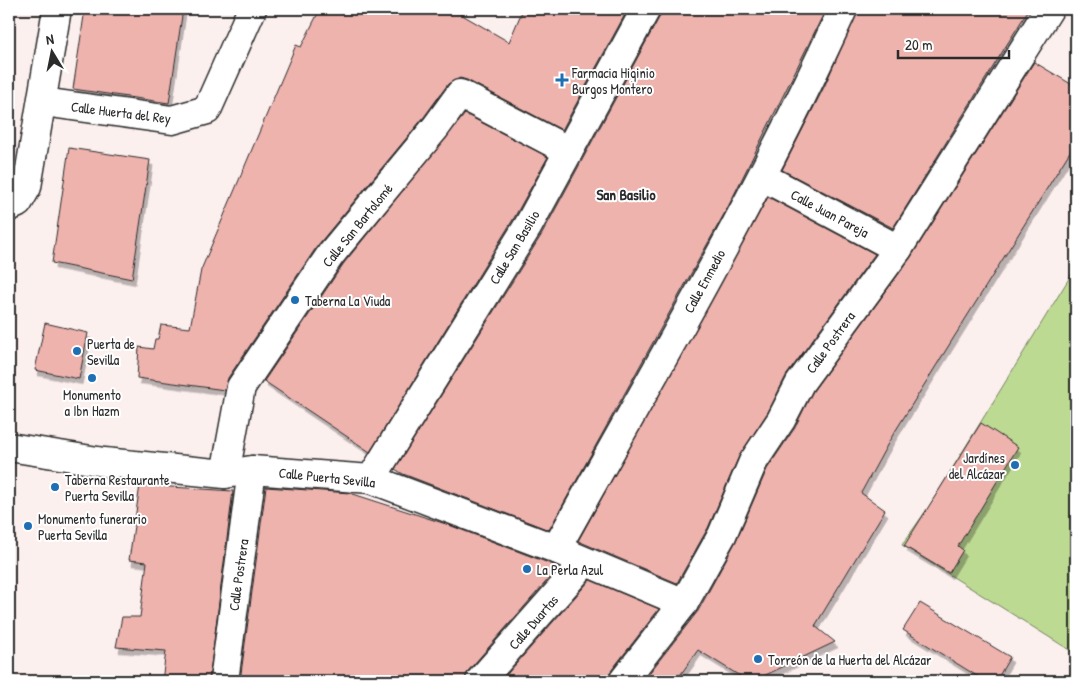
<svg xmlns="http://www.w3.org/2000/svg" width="1085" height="690" font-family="'Patrick Hand',sans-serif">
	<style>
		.green { fill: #bdda93; stroke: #74825f }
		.building { fill: #efb3ae; stroke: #2b2b2b; filter: url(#shadow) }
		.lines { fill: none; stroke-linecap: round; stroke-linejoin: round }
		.minor-casing { stroke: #2b2b2b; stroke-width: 31 }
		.minor { stroke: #fff; stroke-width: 28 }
		.poi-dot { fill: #1f6fb2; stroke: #fff; stroke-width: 2 }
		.labels { text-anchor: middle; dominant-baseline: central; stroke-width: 4; stroke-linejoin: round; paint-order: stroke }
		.poi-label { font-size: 14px; fill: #2b2b2b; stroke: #fff; text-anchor: start }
		.street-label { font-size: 14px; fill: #2b2b2b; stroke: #fff }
		.neighbourhood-label { font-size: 15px; font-weight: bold; fill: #2b2b2b; stroke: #fff }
	</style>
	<defs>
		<filter id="shadow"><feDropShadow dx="3" dy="5.5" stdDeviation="0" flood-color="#0004"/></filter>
	</defs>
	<rect width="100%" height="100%" fill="#fcf0ef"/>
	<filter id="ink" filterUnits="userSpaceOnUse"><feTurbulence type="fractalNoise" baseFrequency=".02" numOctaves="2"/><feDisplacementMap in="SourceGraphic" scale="10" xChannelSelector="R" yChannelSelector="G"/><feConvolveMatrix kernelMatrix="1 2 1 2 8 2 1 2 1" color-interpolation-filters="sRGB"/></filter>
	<g filter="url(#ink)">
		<!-- green -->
		<path class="green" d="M1076,267V654L902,545L928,508Z"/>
		<!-- building -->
		<g class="building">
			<path d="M85,9H183L169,103L73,89Z"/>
			<path d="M320,9H452L509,42L523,9H628L562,130L467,80L460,78L448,84L424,117L318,245L228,378L225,390L137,378L139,347L153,349L155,339H158L161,325L190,328L201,270L296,45L301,47Z"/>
			<path d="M662,9H826L728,207L549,530L403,474L395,469L542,234L660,16Z"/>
			<path d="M858,9H1029L893,228L782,170L825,85Z"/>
			<path d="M1034,62L1076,87V142L891,438L861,493L885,510L815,626L835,642L753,681H748L698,650L676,681H643L698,611L736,541L767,469L794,429L813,391L911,257Z"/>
			<path d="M465,114L548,157L514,218L370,452L264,381L344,263Z"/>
			<path d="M69,148L150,160L132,279L52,263Z"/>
			<path d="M768,197L875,254L786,376L768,412L739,456L708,528L677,583L578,541Z"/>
			<path d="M45,323L88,333L79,379L35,370Z"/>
			<path d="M981,423L1018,447L958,546L963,550L949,573L904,546Z"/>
			<path d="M140,485L233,491L209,681H162L166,651L116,647L122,617H140L147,562L129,560Z"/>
			<path d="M266,487L350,493L449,525L559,567L468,671L465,681H240Z"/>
			<path d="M590,580L659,609L611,671L608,681H501Z"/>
			<path d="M920,603L1010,657L996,681H985L903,630Z"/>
		</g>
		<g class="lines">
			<defs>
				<g id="minor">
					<path d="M43,102L172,120L207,110L252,9"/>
					<path d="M763,177L898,249"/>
					<path d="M9,207L18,203L27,187L57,9"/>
					<path d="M9,447L104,462L225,474L252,470L371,479L556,549L684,603"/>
					<path d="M225,474L241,387L331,254L436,127L460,94L567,150"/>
					<path d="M371,479L528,226L646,9"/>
					<path d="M556,549C655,371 759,195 843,9"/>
					<path d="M224,681L252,470"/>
					<path d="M480,681L585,562"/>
					<path d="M623,681L684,603L722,535L753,462L781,420L800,383L898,249L1049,9"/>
				</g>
			</defs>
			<!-- minor casing -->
			<use href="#minor" class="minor-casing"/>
			<!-- minor -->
			<use href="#minor" class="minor"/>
		</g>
	</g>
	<!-- markers -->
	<g class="poi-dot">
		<path d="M559.5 72.5h5v5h5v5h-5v5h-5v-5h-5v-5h5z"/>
		<circle cx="295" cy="300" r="5"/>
		<circle cx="77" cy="351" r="5"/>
		<circle cx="92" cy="378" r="5"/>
		<circle cx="1015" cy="465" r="5"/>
		<circle cx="55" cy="487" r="5"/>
		<circle cx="28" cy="526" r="5"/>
		<circle cx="527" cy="569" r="5"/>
		<circle cx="758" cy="659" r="5"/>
	</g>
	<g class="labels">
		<!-- poi labels -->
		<g class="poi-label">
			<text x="572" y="72">Farmacia Higinio<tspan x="572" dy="16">Burgos Montero</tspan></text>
			<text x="305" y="300">Taberna La Viuda</text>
			<text x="87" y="343">Puerta de<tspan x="87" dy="16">Sevilla</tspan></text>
			<text x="92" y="394" text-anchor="middle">Monumento<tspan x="92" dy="16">a Ibn Hazm</tspan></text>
			<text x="1005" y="457" text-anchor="end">Jardínes<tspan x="1005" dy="16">del Alcázar</tspan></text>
			<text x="65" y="479">Taberna Restaurante<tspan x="65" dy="16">Puerta Sevilla</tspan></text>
			<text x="38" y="518">Monumento funerario<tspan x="38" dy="16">Puerta Sevilla</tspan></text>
			<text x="537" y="569">La Perla Azul</text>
			<text x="768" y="659">Torreón de la Huerta del Alcázar</text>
		</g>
		<!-- street labels -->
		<g class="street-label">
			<text transform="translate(121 112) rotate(7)">Calle Huerta del Rey</text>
			<text transform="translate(830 213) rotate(28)">Calle Juan Pareja</text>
			<text transform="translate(357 225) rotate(-51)">Calle San Bartolomé</text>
			<text transform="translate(514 247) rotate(-59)">Calle San Basilio</text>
			<text transform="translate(704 281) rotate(-61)">Calle Enmedio</text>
			<text transform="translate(830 342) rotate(-54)">Calle Postrera</text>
			<text transform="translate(327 477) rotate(6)">Calle Puerta Sevilla</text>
			<text transform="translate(238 575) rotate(-82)">Calle Postrera</text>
			<text transform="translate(533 622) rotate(-49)">Calle Duartas</text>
		</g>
		<!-- neighbourhood labels -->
		<g class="neighbourhood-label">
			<text x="626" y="194">San Basilio</text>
		</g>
	</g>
	<!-- margin -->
	<rect width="1085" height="690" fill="none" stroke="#fff" stroke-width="30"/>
	<rect x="15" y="15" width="1055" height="660" fill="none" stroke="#2b2b2b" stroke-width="2" filter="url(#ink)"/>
	<!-- north arrow -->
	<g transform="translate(52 52) rotate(350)" stroke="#ffffff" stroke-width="4" paint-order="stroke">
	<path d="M0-4L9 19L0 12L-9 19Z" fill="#2b2b2b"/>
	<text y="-8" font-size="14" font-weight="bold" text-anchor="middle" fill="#2b2b2b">N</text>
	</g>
	<!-- scale -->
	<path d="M898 50v8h111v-8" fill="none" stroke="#2b2b2b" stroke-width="2.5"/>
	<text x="905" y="50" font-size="15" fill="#2b2b2b" stroke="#ffffff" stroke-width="4" paint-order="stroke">20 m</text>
</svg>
